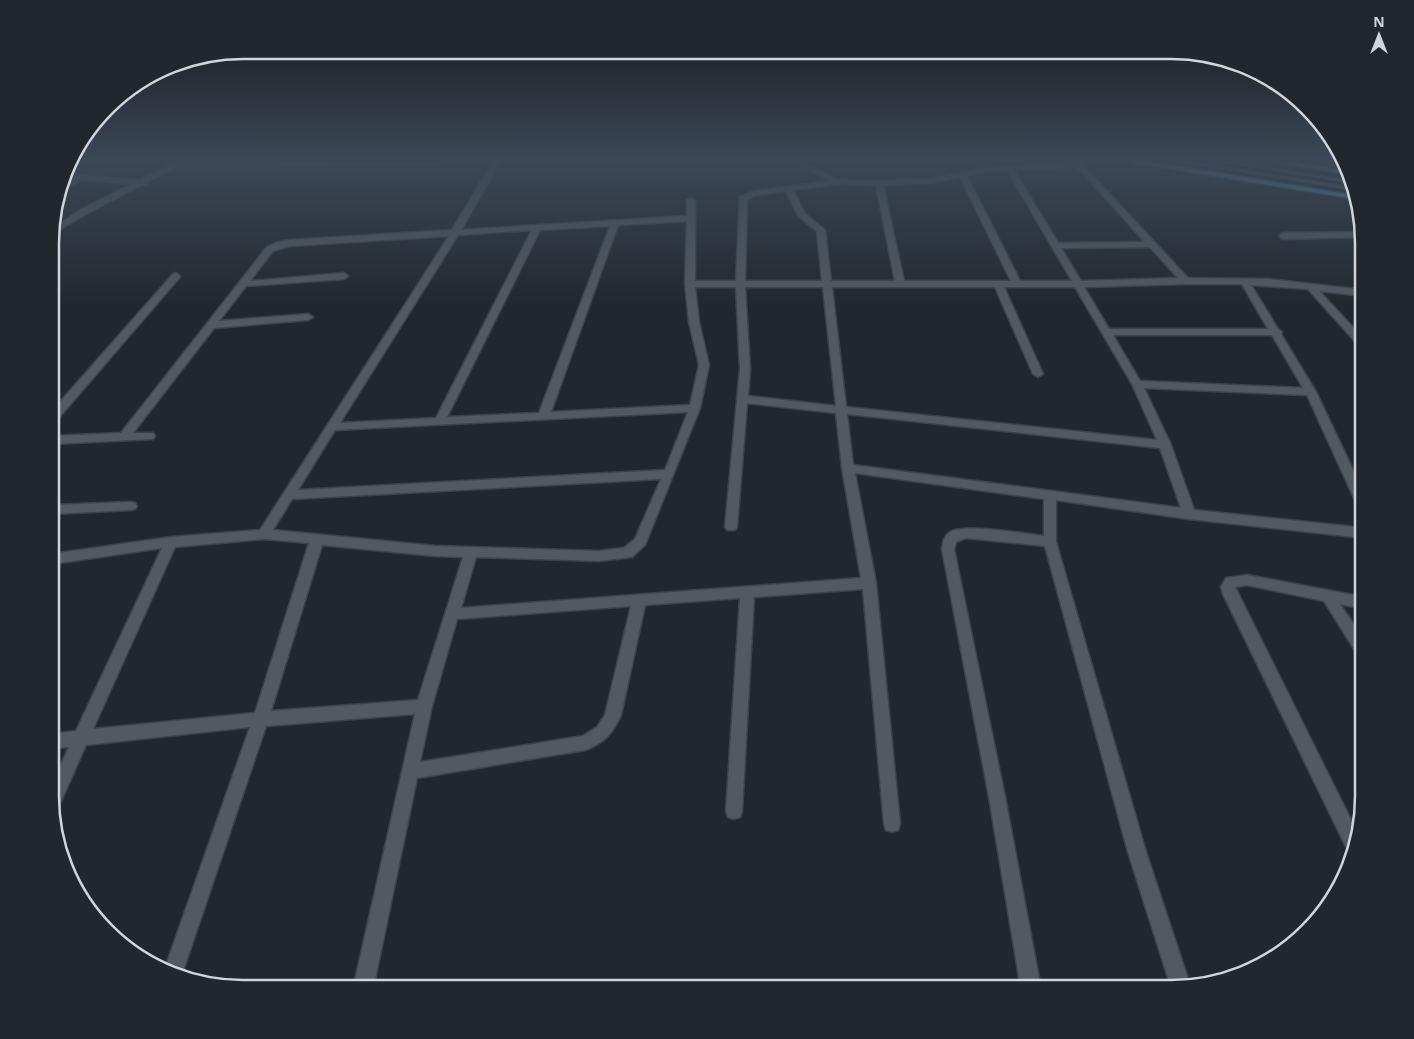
<svg xmlns="http://www.w3.org/2000/svg" width="1414" height="1039" font-family="'Open Sans',sans-serif">
	<style>
		.lines { fill: none; stroke-linecap: round; stroke-linejoin: round }
		.lane-casing { stroke: #3c4449; stroke-width: 2 }
		.street-casing { stroke: #3c4449; stroke-width: 3 }
		.primary-casing { stroke: #3c4449; stroke-width: 3 }
		.lane { fill: #515a61; fill-rule: evenodd }
		.street { fill: #515a61; fill-rule: evenodd }
		.primary { fill: #4d92bc; fill-rule: evenodd }
		.rim { fill: none; stroke: #cfd5d9; stroke-width: 2.5 }
	</style>
	<rect width="100%" height="100%" fill="#20282e"/>
	<g class="lines">
		<defs>
			<g id="lane">
				<path d="M1175,161H1186L1352,187L1353,190Z"/>
				<path d="M1217,161H1228L1350,181L1351,183Z"/>
				<path d="M1331,161H1335L1333,170L1331,171L1329,170Z"/>
			</g>
			<g id="street">
				<path d="M178,161H188L186,163L473,161L469,163L177,167L147,182V185H142L88,213L52,234V229L82,209L132,184L81,180L60,191L62,185L72,179L64,178L65,174L140,180Z"/>
				<path d="M493,161H501L461,230L687,216V200L691,198L695,200V281H736L740,197L754,191L830,181L792,161H802L839,180L879,181L931,179L987,167L1073,163L1071,161H1079L1188,278L1268,279L1364,290V296L1319,291L1364,339V348L1360,347L1308,289L1251,285L1278,329L1282,332L1281,334L1316,392L1364,493V511L1358,507L1307,395L1144,388L1171,445L1194,510L1364,528V538L1189,519L1056,500V542L1146,852L1190,985L1172,989L1171,987L1128,852L1045,546L966,538L956,542L954,549L1005,797L1041,989H1021L989,797L942,549C943,542 944,536 950,532C965,523 1025,534 1044,536V499L855,473L876,583L900,824L898,830L892,832L886,830L884,824L863,589L754,597L742,811L740,817L734,819L728,817L726,811L740,598L645,605L621,715C613,733 604,743 585,750L417,778L373,989H353L415,714L266,726L181,977L164,971L250,727L86,745L58,808L52,810V784L69,747L52,748V734L76,731L162,548L52,564V554L171,537L260,530L449,236L290,246L273,251L250,281L344,273L348,276L344,279L246,286L219,321L308,314L313,317L308,320L214,328L133,433H153L155,436L153,439L52,444V436L121,433L267,247L278,242L290,240L452,230ZM1077,167L1145,242L1058,243L1014,170ZM1007,170L1072,281H1020L967,176L987,171ZM960,177L1011,281H904L883,185L931,183ZM838,184L876,185L895,281H831L825,230L805,214L793,190ZM786,191L799,217L817,231L822,281H745L747,200L756,195ZM687,221L685,284L689,322L699,365L690,405L551,412L618,225ZM610,226L539,413L447,417L540,230ZM532,230L436,418L340,423L458,235ZM1150,247L1178,278L1081,281L1061,248ZM1185,284H1242L1268,329H1109L1084,287ZM695,287H736L740,369L725,527L727,530H735L737,527L747,403L836,413L842,468L861,578L461,608L476,557L599,561L632,557L645,545L700,408L709,365L699,322ZM745,287H823L836,406L748,396L750,369ZM832,287H995L1033,374L1038,377L1043,374L1004,287H1075L1132,384L1157,440L846,407ZM1113,335H1272L1303,388L1140,381ZM688,412L665,470L298,490L335,430ZM847,414L1160,448L1181,508L853,465ZM661,479L635,539L624,548L599,551L435,546L273,530L292,499ZM264,539L309,543L255,713L93,729L175,547ZM322,545L435,556L463,557L418,700L271,711ZM631,606L605,715L597,727L583,736L420,762L432,706L457,619Z"/>
				<path d="M1364,232V237L1283,239L1279,236L1283,233Z"/>
				<path d="M176,273L180,276L179,278L56,421L52,422V411L173,274Z"/>
				<path d="M131,502L135,503L137,506L135,509L131,510L52,514V505Z"/>
				<path d="M1247,575L1364,597V609L1340,604L1364,640V659L1359,657L1324,601L1247,585L1235,587L1358,834L1353,855L1349,853L1223,594L1221,587L1226,578Z"/>
			</g>
			<g id="primary">
				<path d="M1129,161H1147L1354,195L1355,199L1133,163Z"/>
				<path d="M1271,161H1289L1348,171L1349,175Z"/>
			</g>
		</defs>
		<!-- lane casing -->
		<use href="#lane" class="lane-casing"/>
		<!-- street casing -->
		<use href="#street" class="street-casing"/>
		<!-- primary casing -->
		<use href="#primary" class="primary-casing"/>
		<!-- lane -->
		<use href="#lane" class="lane"/>
		<!-- street -->
		<use href="#street" class="street"/>
		<!-- primary -->
		<use href="#primary" class="primary"/>
	</g>
	<!-- sky -->
	<linearGradient id="sky" x2="0" y2="1"><stop stop-color="#121619"/><stop offset="0.52" stop-color="#3c4857"/><stop offset="1" stop-color="#3c4857" stop-opacity="0"/></linearGradient>
	<rect width="1414" height="307" fill="url(#sky)"/>
	<!-- crop -->
	<path d="M0 0H1414V1039H0ZM243 59H1171A184 184 0 0 1 1355 243V796A184 184 0 0 1 1171 980H243A184 184 0 0 1 59 796V243A184 184 0 0 1 243 59Z" fill="#20282e" fill-rule="evenodd"/>
	<path class="rim" d="M243 59H1171A184 184 0 0 1 1355 243V796A184 184 0 0 1 1171 980H243A184 184 0 0 1 59 796V243A184 184 0 0 1 243 59Z"/>
	<!-- north arrow -->
	<g transform="translate(1379 35)" stroke="#20282e" stroke-width="4" paint-order="stroke">
	<path d="M0-4L9 19L0 12L-9 19Z" fill="#cfd5d9"/>
	<text y="-8" font-size="14" font-weight="bold" text-anchor="middle" fill="#cfd5d9">N</text>
	</g>
</svg>
